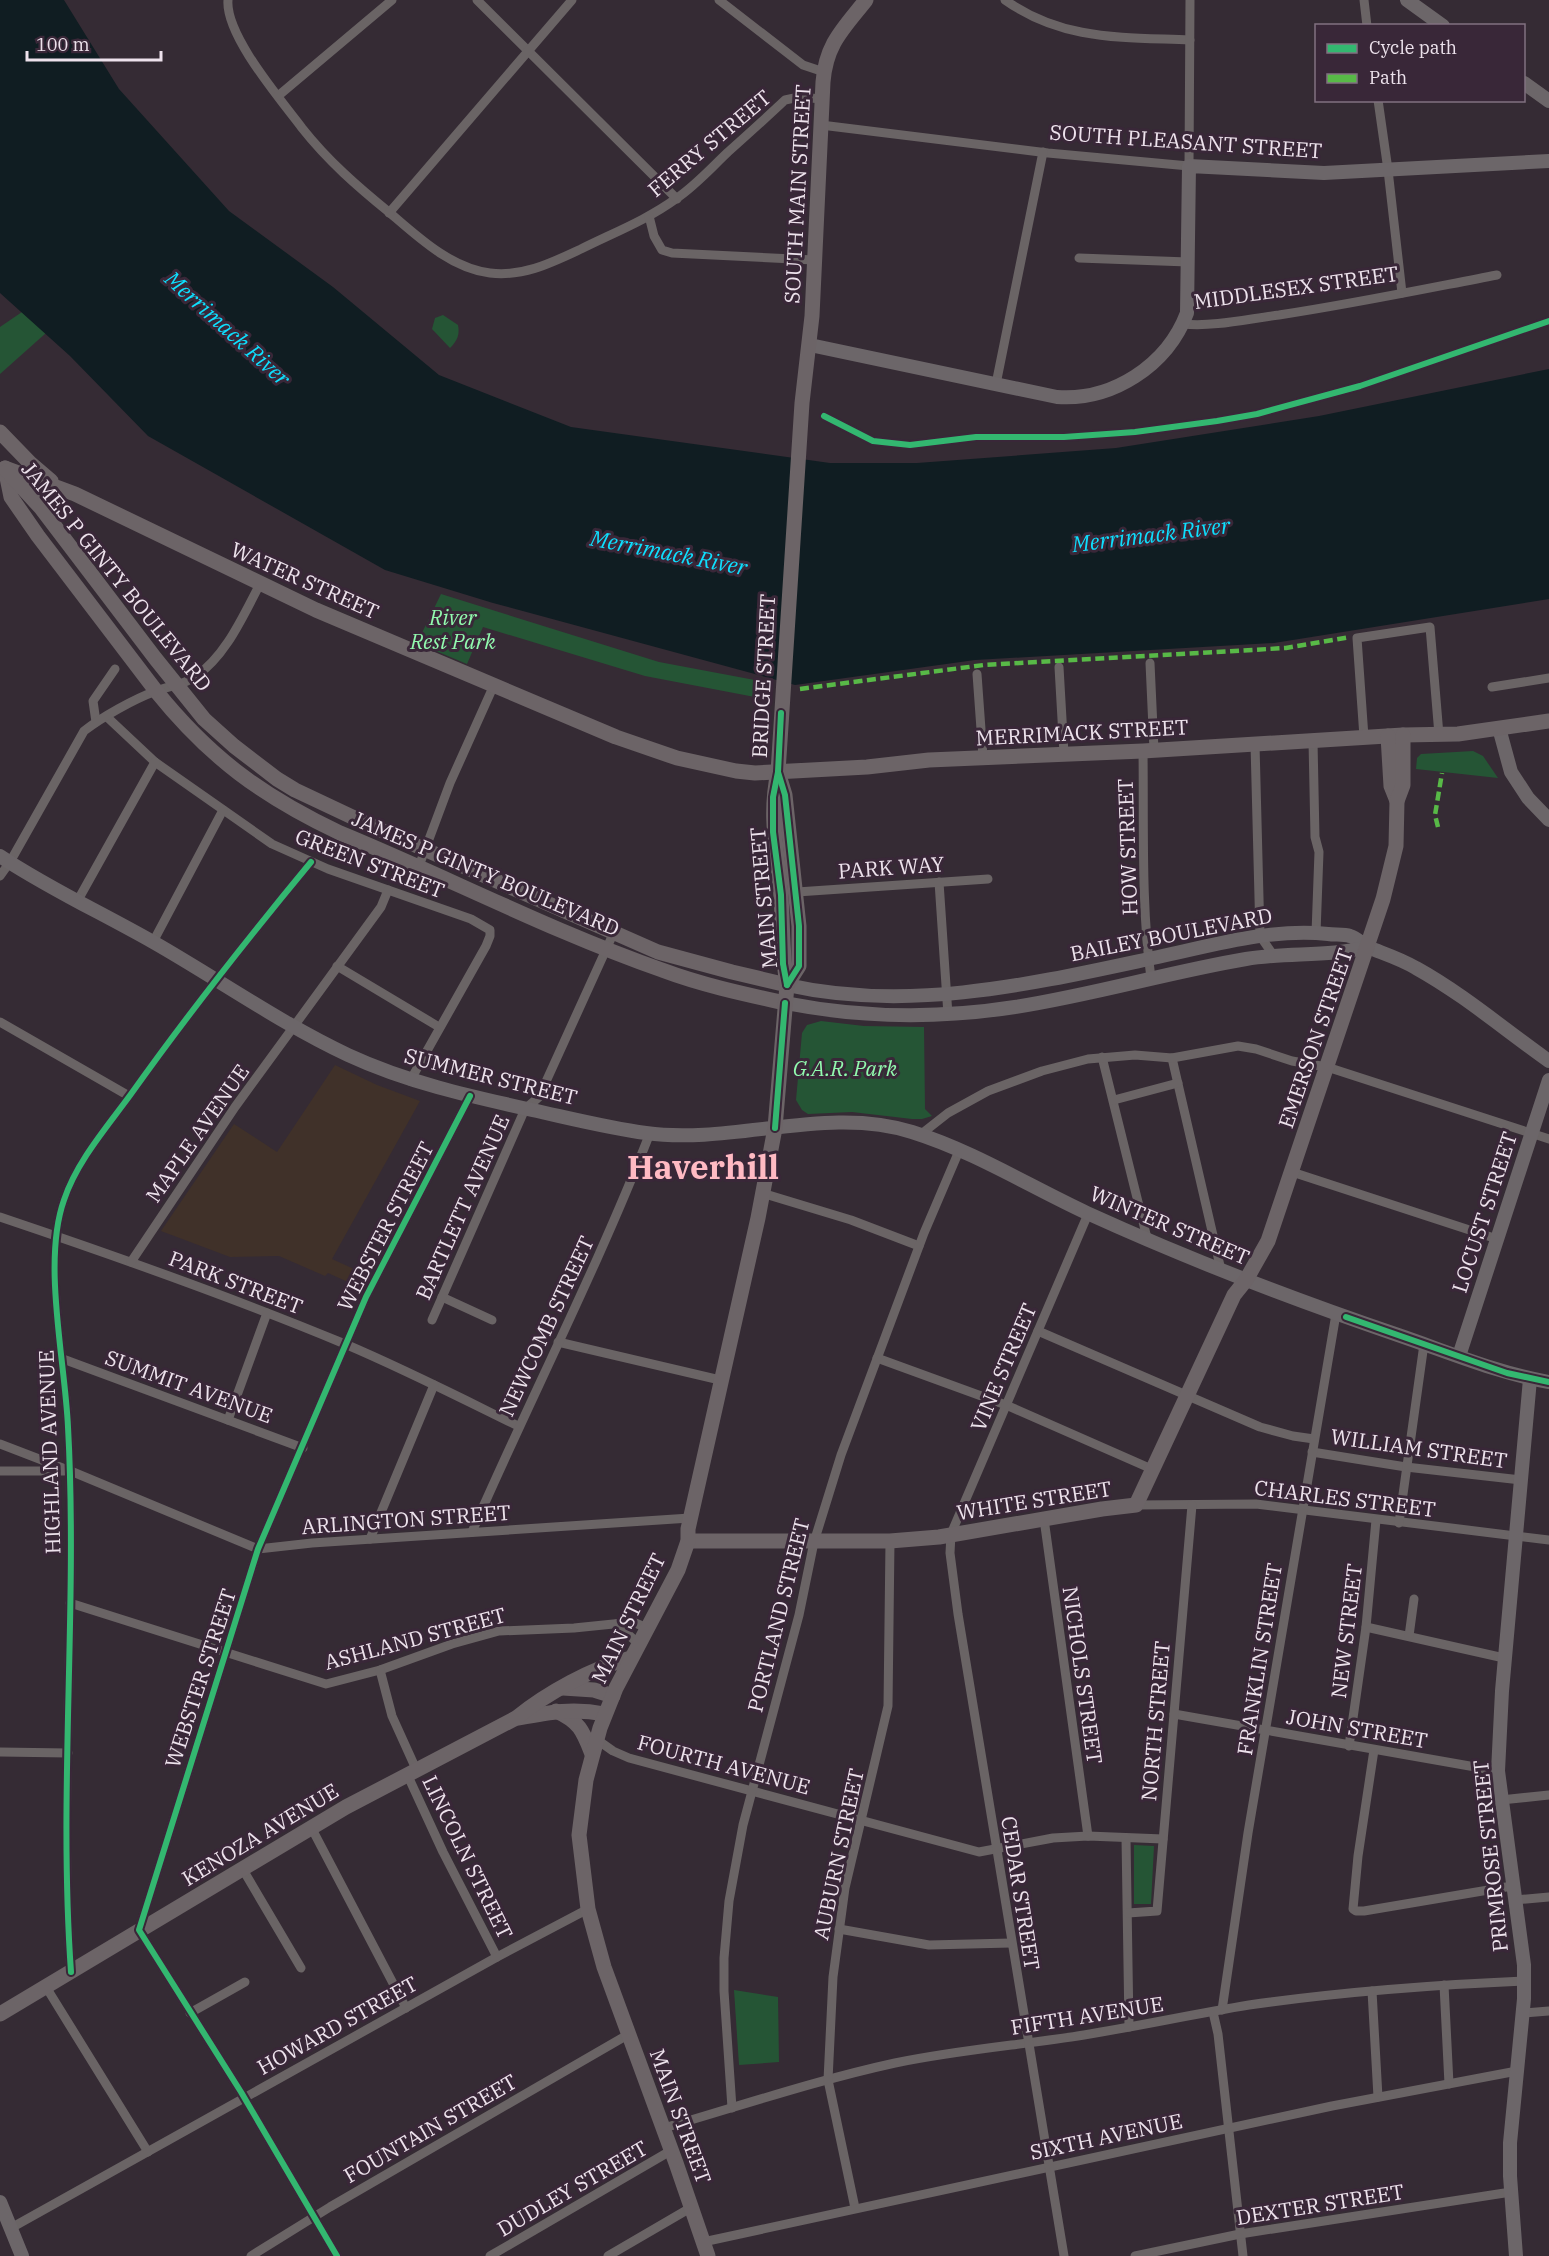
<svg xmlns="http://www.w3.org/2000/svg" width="1549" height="2256" font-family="'IBM Plex Serif',serif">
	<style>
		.medical { fill: #403129 }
		.green { fill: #255535 }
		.water { fill: #101d22 }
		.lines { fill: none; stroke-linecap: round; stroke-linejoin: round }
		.street { stroke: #6a6465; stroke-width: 9 }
		.secondary { stroke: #6c6669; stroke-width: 14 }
		.primary { stroke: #6c6467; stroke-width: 15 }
		.quiet { stroke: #58b947; stroke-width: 4.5; stroke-dasharray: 9 4.5; stroke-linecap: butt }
		.cycleway-casing { stroke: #392738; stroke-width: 10 }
		.cycleway { stroke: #33b770; stroke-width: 6 }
		.labels { text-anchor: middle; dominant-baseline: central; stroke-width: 6; stroke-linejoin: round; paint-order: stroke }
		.street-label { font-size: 21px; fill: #ede2ec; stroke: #392738 }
		.park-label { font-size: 21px; font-style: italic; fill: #92fbaf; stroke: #392738 }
		.water-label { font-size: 22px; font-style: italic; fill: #0edffe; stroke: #392738 }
		.town-label { font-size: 33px; font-weight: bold; fill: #ffbac3; stroke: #392738 }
	</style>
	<rect width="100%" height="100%" fill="#352b34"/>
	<!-- medical -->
	<path class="medical" d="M335,1065L377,1085L420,1101L332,1259L365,1274L359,1287L328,1273L325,1276L279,1256L230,1257L161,1231L234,1124L277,1152Z"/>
	<!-- green -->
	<g class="green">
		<path d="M22,312L46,333L0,374V327Z"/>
		<path d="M443,315L458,325C460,335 457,341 450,348L432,329L435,318Z"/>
		<path d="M441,594L659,662L766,682L765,699L645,676L483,627L467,664L417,643Z"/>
		<path d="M1473,751L1483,756L1498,778L1416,769L1417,758L1421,754Z"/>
		<path d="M821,1021L864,1026L924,1027L925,1109L932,1116L922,1119H912L852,1112L808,1114L802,1110L796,1100L802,1033L807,1025Z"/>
		<path d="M1134,1845L1154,1846L1151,1904H1134Z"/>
		<path d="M734,1990L778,1997L779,2062L739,2065Z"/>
	</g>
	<!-- water -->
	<path class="water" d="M0,0H64L119,89L229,211L333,287L439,375L571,427L830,463H917L1116,448L1319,416L1549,369V599L1274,643L975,660L795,685L493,603L385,570L148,436L70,356L0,293Z"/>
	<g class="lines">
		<!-- street -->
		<g class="street">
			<path d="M228,0C225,35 281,100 302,128C328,161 358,187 390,213C419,238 451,268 490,273C523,277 551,263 581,249C613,233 647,220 677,198C696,185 711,168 728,152C747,135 766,118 785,100L799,97L822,99"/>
			<path d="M477,0L677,199"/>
			<path d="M719,0L803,65L824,72"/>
			<path d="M1005,0C1063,41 1122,37 1190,40"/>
			<path d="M1364,0L1367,26"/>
			<path d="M278,96L392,0"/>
			<path d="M1378,100L1388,170L1402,293"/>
			<path d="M821,125L1048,153L1189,166L1190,0"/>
			<path d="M389,213L572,0"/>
			<path d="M649,216L654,236L662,250L672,253L814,260"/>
			<path d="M1079,258L1188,262"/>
			<path d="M1183,324C1214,327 1247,319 1279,315C1352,304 1424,289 1497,275"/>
			<path d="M996,384L1043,152"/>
			<path d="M1150,663L1154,750"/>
			<path d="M1059,667L1064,754"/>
			<path d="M977,674L983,757"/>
			<path d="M1492,687L1549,678"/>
			<path d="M107,717L155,762L272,844L328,869L471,919L490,930V936L486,946L410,1081"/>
			<path d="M96,722L93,701L115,669"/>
			<path d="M1364,737L1357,638L1430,627L1439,735"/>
			<path d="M1313,741L1315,837L1319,852L1316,933"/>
			<path d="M1255,744L1260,936L1274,956"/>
			<path d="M1143,751C1144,825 1141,906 1151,978"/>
			<path d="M419,866L450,783L494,685"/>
			<path d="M0,876L10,862L84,731C102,717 134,699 156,691C169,686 183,685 195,677C226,656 243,616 260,584"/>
			<path d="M939,882L948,1015"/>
			<path d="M797,892L988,879"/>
			<path d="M78,900L155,762"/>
			<path d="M153,942L223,810"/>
			<path d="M337,966L439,1027"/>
			<path d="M0,1022L129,1096"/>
			<path d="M1102,1057L1147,1238"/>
			<path d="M1172,1058L1221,1270"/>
			<path d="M1114,1100L1178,1083"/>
			<path d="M920,1135L948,1113L988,1091L1042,1071L1088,1059L1135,1055L1172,1058L1238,1046L1256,1049L1292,1061L1327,1067L1549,1139"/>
			<path d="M1292,1172L1497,1239"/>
			<path d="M762,1193L851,1220L919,1246"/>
			<path d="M0,1217C116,1256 232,1297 345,1344C404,1369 461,1398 518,1426"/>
			<path d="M131,1262L235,1107L381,907L388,890"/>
			<path d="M442,1297L492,1320"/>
			<path d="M432,1320L525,1109L539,1097L614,932"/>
			<path d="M1038,1331L1260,1427L1293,1436L1314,1439"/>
			<path d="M558,1342L720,1380"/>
			<path d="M877,1358L1006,1405L1154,1470"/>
			<path d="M63,1359L303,1448"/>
			<path d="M228,1420L267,1313"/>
			<path d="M0,1444L73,1472L258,1549L312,1543L690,1518"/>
			<path d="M1312,1452L1406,1467L1521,1480"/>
			<path d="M0,1471H64"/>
			<path d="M1136,1505L1256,1504L1549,1540"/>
			<path d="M1044,1519L1088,1836"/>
			<path d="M1399,1523L1424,1344"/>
			<path d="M472,1532C530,1399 597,1269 650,1133"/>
			<path d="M370,1539L434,1385"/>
			<path d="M70,1603L326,1684L380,1670L452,1644L499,1631L574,1628L633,1622L647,1628"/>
			<path d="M616,1624L639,1644"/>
			<path d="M1366,1627L1504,1658"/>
			<path d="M1409,1636L1414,1599"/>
			<path d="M380,1670L392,1716L416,1769"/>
			<path d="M1174,1714L1498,1771"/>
			<path d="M596,1739L613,1751L629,1758L979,1852L1053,1838L1088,1836L1163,1839"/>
			<path d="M1349,1746L1366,1627L1376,1520"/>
			<path d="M1374,1750L1358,1856L1353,1909L1356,1911H1364L1512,1886"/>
			<path d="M0,1752L68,1753"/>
			<path d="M407,1774L443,1852L497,1957"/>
			<path d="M1501,1800L1549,1795"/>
			<path d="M311,1827L406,2008"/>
			<path d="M1126,1838L1129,2027"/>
			<path d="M242,1868L301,1968"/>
			<path d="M1514,1900L1549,1897"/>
			<path d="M1128,1913L1157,1911L1192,1505"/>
			<path d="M839,1929L929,1945L1011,1943"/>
			<path d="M71,1972C58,1790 78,1608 68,1427C65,1360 42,1262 64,1200C77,1161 107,1127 131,1094C188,1014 248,938 311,862"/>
			<path d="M1444,1985L1449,2084"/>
			<path d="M46,1987L148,2152"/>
			<path d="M1372,1991L1378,2097"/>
			<path d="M1222,2010L1248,1833L1336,1314"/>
			<path d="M1213,2012L1218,2034L1243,2256"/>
			<path d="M190,2013L245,1982"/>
			<path d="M1523,2013L1549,2011"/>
			<path d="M732,2108L724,1991V1958L729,1901L743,1825L799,1615L814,1542L841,1455L924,1233L959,1151"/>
			<path d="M664,2128C740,2106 817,2080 895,2063C957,2050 1021,2045 1084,2035C1139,2026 1194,2014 1249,2005C1340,1992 1432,1985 1524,1981"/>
			<path d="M855,2208L828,2080L833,1977L845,1888L888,1706L890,1541"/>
			<path d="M11,2228L497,1957L588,1909"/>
			<path d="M703,2242L1332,2106L1517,2071"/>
			<path d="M251,2256L330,2207L629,2034"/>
			<path d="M337,2256L241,2092L139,1930L258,1549L366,1297L470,1096"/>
			<path d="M490,2256L672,2150"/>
			<path d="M608,2256L692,2207"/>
			<path d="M1064,2256L958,1614L950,1553L951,1534L1088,1214"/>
			<path d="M1135,2256L1240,2234L1511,2192"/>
		</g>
		<!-- secondary -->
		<g class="secondary">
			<path d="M1407,0L1443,26"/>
			<path d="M1524,83L1549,101"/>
			<path d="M810,345L1057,397C1112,401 1167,366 1187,313L1189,166L1324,173L1549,161"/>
			<path d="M1499,728L1511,772L1528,798L1549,820"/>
			<path d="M0,856C48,888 102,913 153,942C218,979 280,1023 348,1055C406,1082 469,1096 532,1110C569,1118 608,1128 646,1133C733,1145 828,1105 912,1132C973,1151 1029,1186 1087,1213C1188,1259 1292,1299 1398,1335C1448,1352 1497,1373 1549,1382"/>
			<path d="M787,985C911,1013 1036,983 1158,957C1214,945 1271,928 1328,934C1335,935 1344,934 1350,936C1357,938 1363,945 1370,948C1385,954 1401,959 1416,968C1463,994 1505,1030 1549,1061"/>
			<path d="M785,1003C862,1018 938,1019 1015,1007C1093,995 1169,972 1246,959C1286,952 1329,957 1368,947"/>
			<path d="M1459,1356L1549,1080"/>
			<path d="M0,2202L22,2256"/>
			<path d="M1516,2256L1510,2176V2143L1524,1999V1965L1498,1771L1502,1691L1530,1379"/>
		</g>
		<!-- primary -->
		<g class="primary">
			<path d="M0,432L30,463L51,481"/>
			<path d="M5,468L75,494L316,610L616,737L677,758L736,771L755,773L867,767L929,760L1143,751L1403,735L1458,734L1549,721"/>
			<path d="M5,468L11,497L38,536L156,691C210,758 262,796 340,833C447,877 553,932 662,970C702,985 744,994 785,1003"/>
			<path d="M7,471L41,508L155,658L204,719L234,746L277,779L295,790L365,823L658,952L732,972L787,985"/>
			<path d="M1388,736L1391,786L1397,801"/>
			<path d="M778,772L785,795L799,926V966L787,985"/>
			<path d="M688,1541H890L939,1537L1102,1509L1136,1505L1234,1295L1246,1280L1268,1241L1383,899L1396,846L1397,801L1403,785V735"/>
			<path d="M563,1688L594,1690L613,1696"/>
			<path d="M556,1711C580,1722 583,1731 592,1754"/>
			<path d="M519,1718C551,1712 573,1708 605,1714"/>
			<path d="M0,2014L346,1807L516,1718C547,1693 592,1668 631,1658"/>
			<path d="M708,2256L676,2163L604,1967L588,1909L579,1835L586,1780L600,1728L616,1688L678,1570L688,1541V1529L758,1218L775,1128L787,985C782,955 783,926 781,897C778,851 768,819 778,772L802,403L812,316L823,82C826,44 843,29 866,0"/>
		</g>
		<!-- quiet -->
		<g class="quiet">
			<path d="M800,689L984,665L1286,648L1350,637"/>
			<path d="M1438,827L1435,815L1442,773"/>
		</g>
		<defs>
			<g id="cycleway">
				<path d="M824,416L873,441L910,445L976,437H1064L1135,432L1217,421L1257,414L1360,386L1549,321"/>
				<path d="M781,713L778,772L773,797V832L781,895L783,964L787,985"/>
				<path d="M778,772L785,795L799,926V966L787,985"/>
				<path d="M775,1128L785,1003"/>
				<path d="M1346,1317L1507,1373L1549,1382"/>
				<path d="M71,1972C58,1790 78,1608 68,1427C65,1360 42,1262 64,1200C77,1161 107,1127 131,1094C188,1014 248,938 311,862"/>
				<path d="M337,2256L241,2092L139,1930L258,1549L366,1297L470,1096"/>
			</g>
		</defs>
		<!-- cycleway casing -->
		<use href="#cycleway" class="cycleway-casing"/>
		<!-- cycleway -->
		<use href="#cycleway" class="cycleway"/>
	</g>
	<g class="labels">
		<!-- street labels -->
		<g class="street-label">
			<text transform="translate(1186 141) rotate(4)">SOUTH PLEASANT STREET</text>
			<text transform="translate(709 143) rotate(-40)">FERRY STREET</text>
			<text transform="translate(797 194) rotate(-87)">SOUTH MAIN STREET</text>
			<text transform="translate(1296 287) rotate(-8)">MIDDLESEX STREET</text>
			<text transform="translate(117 576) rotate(51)">JAMES P GINTY BOULEVARD</text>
			<text transform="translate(305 580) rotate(24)">WATER STREET</text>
			<text transform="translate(763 676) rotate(-87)">BRIDGE STREET</text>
			<text transform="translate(1082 732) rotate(-3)">MERRIMACK STREET</text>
			<text transform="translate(1127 847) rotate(-92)">HOW STREET</text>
			<text transform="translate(370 863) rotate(21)">GREEN STREET</text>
			<text transform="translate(891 867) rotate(-4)">PARK WAY</text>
			<text transform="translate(486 873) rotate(23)">JAMES P GINTY BOULEVARD</text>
			<text transform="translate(763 898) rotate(-95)">MAIN STREET</text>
			<text transform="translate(1171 934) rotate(-11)">BAILEY BOULEVARD</text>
			<text transform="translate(1315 1038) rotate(-71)">EMERSON STREET</text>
			<text transform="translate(491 1076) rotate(14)">SUMMER STREET</text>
			<text transform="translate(197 1133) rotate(-55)">MAPLE AVENUE</text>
			<text transform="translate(462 1207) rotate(-66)">BARTLETT AVENUE</text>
			<text transform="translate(1484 1212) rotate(-72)">LOCUST STREET</text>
			<text transform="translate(1170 1225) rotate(23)">WINTER STREET</text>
			<text transform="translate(385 1226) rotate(-63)">WEBSTER STREET</text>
			<text transform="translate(236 1282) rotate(21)">PARK STREET</text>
			<text transform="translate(546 1326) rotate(-65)">NEWCOMB STREET</text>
			<text transform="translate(1003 1367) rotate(-67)">VINE STREET</text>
			<text transform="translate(189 1386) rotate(20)">SUMMIT AVENUE</text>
			<text transform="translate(1419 1448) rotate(8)">WILLIAM STREET</text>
			<text transform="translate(49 1452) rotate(-92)">HIGHLAND AVENUE</text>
			<text transform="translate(1345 1498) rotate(7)">CHARLES STREET</text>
			<text transform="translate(1034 1500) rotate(-9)">WHITE STREET</text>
			<text transform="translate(406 1519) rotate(-4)">ARLINGTON STREET</text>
			<text transform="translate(778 1615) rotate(-76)">PORTLAND STREET</text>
			<text transform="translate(628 1618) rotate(-64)">MAIN STREET</text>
			<text transform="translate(1346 1631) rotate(-83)">NEW STREET</text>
			<text transform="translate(415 1638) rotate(-15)">ASHLAND STREET</text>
			<text transform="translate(1259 1659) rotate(-81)">FRANKLIN STREET</text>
			<text transform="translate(1083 1675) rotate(82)">NICHOLS STREET</text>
			<text transform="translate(200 1678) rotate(-72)">WEBSTER STREET</text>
			<text transform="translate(1155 1721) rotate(-85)">NORTH STREET</text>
			<text transform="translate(1357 1728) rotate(10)">JOHN STREET</text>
			<text transform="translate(724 1764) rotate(15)">FOURTH AVENUE</text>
			<text transform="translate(260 1834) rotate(-31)">KENOZA AVENUE</text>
			<text transform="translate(838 1854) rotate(-78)">AUBURN STREET</text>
			<text transform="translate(1490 1856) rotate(-96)">PRIMROSE STREET</text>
			<text transform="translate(468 1857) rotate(64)">LINCOLN STREET</text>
			<text transform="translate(1021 1893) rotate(81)">CEDAR STREET</text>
			<text transform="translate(1087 2015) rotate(-9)">FIFTH AVENUE</text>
			<text transform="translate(337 2025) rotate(-29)">HOWARD STREET</text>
			<text transform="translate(681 2116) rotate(70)">MAIN STREET</text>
			<text transform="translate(430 2128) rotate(-30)">FOUNTAIN STREET</text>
			<text transform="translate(1106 2136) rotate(-12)">SIXTH AVENUE</text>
			<text transform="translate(572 2188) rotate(-30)">DUDLEY STREET</text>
			<text transform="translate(1320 2204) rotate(-9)">DEXTER STREET</text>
		</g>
		<!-- park labels -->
		<g class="park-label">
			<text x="453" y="617">River<tspan x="453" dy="24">Rest Park</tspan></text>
			<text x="845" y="1068">G.A.R. Park</text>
		</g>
		<!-- water labels -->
		<g class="water-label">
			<text transform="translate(228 328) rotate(42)">Merrimack River</text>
			<text transform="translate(1151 534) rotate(-7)">Merrimack River</text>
			<text transform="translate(669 552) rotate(11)">Merrimack River</text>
		</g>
		<!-- town labels -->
		<g class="town-label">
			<text x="703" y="1166">Haverhill</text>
		</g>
	</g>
	<!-- legend -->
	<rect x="1315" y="24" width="210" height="78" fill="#392738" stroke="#817280" stroke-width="1.5"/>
	<rect x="1327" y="44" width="30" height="9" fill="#33b770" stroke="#817280" stroke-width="1.5"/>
	<text x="1369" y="54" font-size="18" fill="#ede2ec">Cycle path</text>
	<rect x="1327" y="74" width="30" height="9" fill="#58b947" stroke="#817280" stroke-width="1.5"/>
	<text x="1369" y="84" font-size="18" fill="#ede2ec">Path</text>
	<!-- scale -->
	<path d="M27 51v9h134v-9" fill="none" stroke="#ede2ec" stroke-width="3"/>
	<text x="36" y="51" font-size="18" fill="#ede2ec" stroke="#392738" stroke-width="4.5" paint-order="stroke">100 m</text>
</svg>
